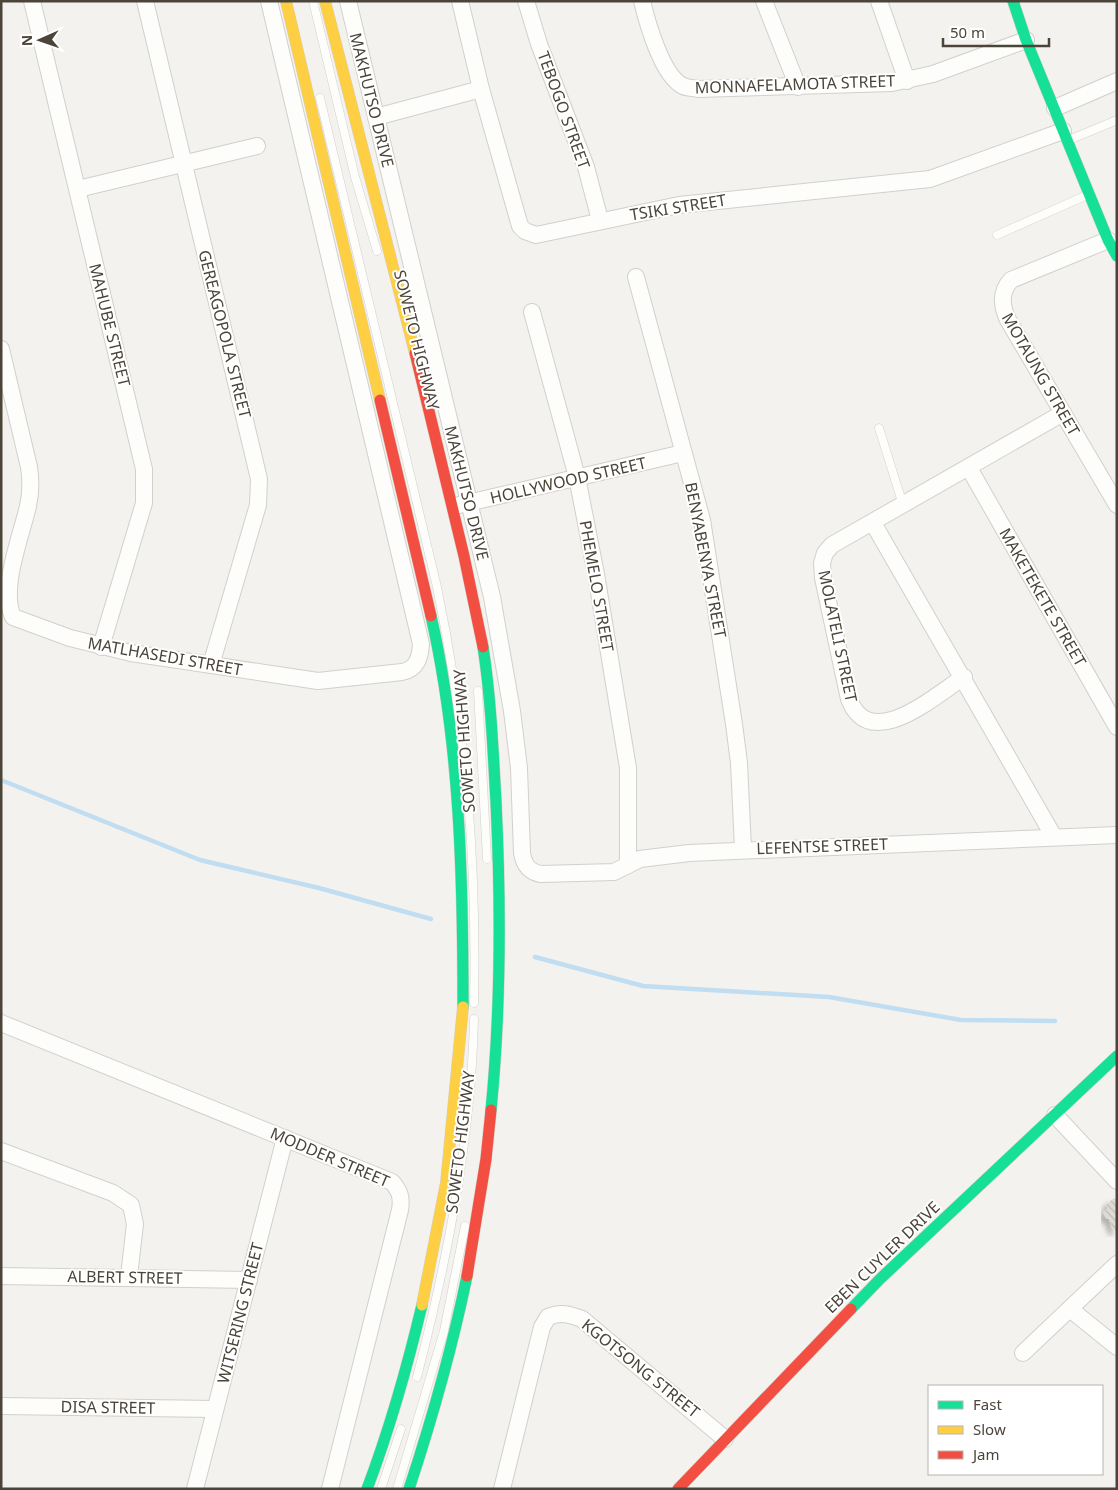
<svg xmlns="http://www.w3.org/2000/svg" width="1118" height="1490" font-family="'Noto Sans',sans-serif">
	<style>
		.lines { fill: none; stroke-linecap: round; stroke-linejoin: round }
		.stream { stroke: #c0ddf1; stroke-width: 4.5 }
		.building { fill: url(#building-back-hatch); filter: url(#shadow) }
		.lane-casing { stroke: #d2d0cb; stroke-width: 9 }
		.street-casing { stroke: #d2d0cb; stroke-width: 18 }
		.fast-casing { stroke: #d3cfc5; stroke-width: 12 }
		.slow-casing { stroke: #d3cfc5; stroke-width: 12 }
		.jam-casing { stroke: #d3cfc5; stroke-width: 12 }
		.lane { stroke: #fdfdfc; stroke-width: 8 }
		.street { stroke: #fdfdfc; stroke-width: 16 }
		.fast { stroke: #16e098; stroke-width: 11 }
		.slow { stroke: #ffcf43; stroke-width: 11 }
		.jam { stroke: #f24e42; stroke-width: 11 }
		.labels { text-anchor: middle; dominant-baseline: central; stroke-width: 4; stroke-linejoin: round; paint-order: stroke }
		.street-label { font-size: 16px; fill: #4b4439; stroke: #fff }
	</style>
	<defs>
		<pattern id="building-back-hatch" width="6" height="6" patternUnits="userSpaceOnUse" patternTransform="scale(1.25)"><rect width="6" height="6" fill="#dedbd6"/><path d="M-1 5l2 2M0 0l6 6M5-1l2 2" fill="none" stroke="#c0bdb8"/></pattern>
		<filter id="shadow"><feDropShadow dx="-4.5" dy="4.5" stdDeviation="2.5" flood-color="#0004"/></filter>
	</defs>
	<rect width="100%" height="100%" fill="#f4f2ee"/>
	<g class="lines">
		<!-- stream -->
		<g class="stream">
			<path d="M1,780L200,860L319,888L431,919"/>
			<path d="M535,957L643,986L829,997L961,1020L1055,1021"/>
		</g>
	</g>
	<!-- building -->
	<path class="building" d="M1114,1198L1117,1200V1233L1112,1228L1109,1219H1106L1103,1212L1108,1208L1106,1205Z"/>
	<g class="lines">
		<defs>
			<g id="lane">
				<path d="M313,1L355,177L377,251"/>
				<path d="M320,98L437,587C466,727 477,860 474,1003"/>
				<path d="M1069,140L1117,120"/>
				<path d="M997,235L1087,195"/>
				<path d="M879,428L903,505"/>
				<path d="M478,691L487,859"/>
				<path d="M417,1377C447,1261 471,1140 474,1019"/>
				<path d="M381,1489L401,1429"/>
				<path d="M397,1489L444,1331L465,1226"/>
			</g>
			<g id="street">
				<path d="M32,1L144,469V503L101,647"/>
				<path d="M145,1L259,479L258,505L211,665"/>
				<path d="M348,1L492,597L512,711L519,768L522,853C524,865 529,872 541,874L614,872L640,859L689,853L1117,835"/>
				<path d="M460,1L481,89L520,226L525,231L536,235L679,205L930,179L1063,131"/>
				<path d="M526,1L539,44L586,167L600,220"/>
				<path d="M642,1C647,22 662,76 683,86C687,88 694,88 698,89L892,83L933,74L1026,40"/>
				<path d="M764,1L798,87"/>
				<path d="M879,1L907,81"/>
				<path d="M1055,108L1117,81"/>
				<path d="M376,117L481,89"/>
				<path d="M78,189L257,146"/>
				<path d="M1108,240L1011,280C1000,292 1001,305 1008,320L1117,505"/>
				<path d="M636,277L702,520L734,724L739,763L743,849"/>
				<path d="M532,312L577,477L596,574L628,768V865"/>
				<path d="M1,349L29,467C31,480 31,493 28,506C21,537 0,588 13,617L70,638L131,653L318,681L402,672C417,669 420,658 421,644L269,1"/>
				<path d="M969,468L1117,727"/>
				<path d="M459,505L683,453"/>
				<path d="M873,523L1054,837"/>
				<path d="M964,677C934,696 870,754 849,699L823,578L822,563L825,553L832,545L1063,413"/>
				<path d="M1,1023L392,1182C400,1191 402,1198 400,1210L330,1489"/>
				<path d="M1055,1115L1117,1181"/>
				<path d="M1,1151L113,1193L131,1205L135,1224L129,1276"/>
				<path d="M1,1276L249,1280"/>
				<path d="M1070,1309L1117,1347"/>
				<path d="M1023,1353L1117,1264"/>
				<path d="M1,1406L215,1409"/>
				<path d="M195,1489L285,1138"/>
				<path d="M502,1489L542,1327L548,1317C561,1312 569,1314 582,1319L725,1439"/>
			</g>
			<g id="fast">
				<path d="M1013,1L1026,40L1108,240L1117,256"/>
				<path d="M431,616C460,744 463,877 463,1007"/>
				<path d="M483,647C491,698 493,750 496,802C501,905 501,1008 491,1110"/>
				<path d="M851,1309L880,1279L1117,1056"/>
				<path d="M367,1489C390,1428 407,1368 422,1305"/>
				<path d="M409,1489C432,1419 452,1349 467,1276"/>
			</g>
			<g id="slow">
				<path d="M286,1L380,400"/>
				<path d="M325,1L415,353"/>
				<path d="M422,1305L446,1183L463,1007"/>
			</g>
			<g id="jam">
				<path d="M415,353L464,556L483,647"/>
				<path d="M380,400L431,616"/>
				<path d="M467,1276L486,1159L491,1110"/>
				<path d="M678,1489L851,1309"/>
			</g>
		</defs>
		<!-- lane casing -->
		<use href="#lane" class="lane-casing"/>
		<!-- street casing -->
		<use href="#street" class="street-casing"/>
		<!-- fast casing -->
		<use href="#fast" class="fast-casing"/>
		<!-- slow casing -->
		<use href="#slow" class="slow-casing"/>
		<!-- jam casing -->
		<use href="#jam" class="jam-casing"/>
		<!-- lane -->
		<use href="#lane" class="lane"/>
		<!-- street -->
		<use href="#street" class="street"/>
		<!-- fast -->
		<use href="#fast" class="fast"/>
		<!-- slow -->
		<use href="#slow" class="slow"/>
		<!-- jam -->
		<use href="#jam" class="jam"/>
	</g>
	<g class="labels">
		<!-- street labels -->
		<g class="street-label">
			<text transform="translate(795 84) rotate(-2)">MONNAFELAMOTA STREET</text>
			<text transform="translate(372 100) rotate(76)">MAKHUTSO DRIVE</text>
			<text transform="translate(564 110) rotate(70)">TEBOGO STREET</text>
			<text transform="translate(678 207) rotate(-9)">TSIKI STREET</text>
			<text transform="translate(110 325) rotate(76)">MAHUBE STREET</text>
			<text transform="translate(225 334) rotate(76)">GEREAGOPOLA STREET</text>
			<text transform="translate(417 340) rotate(76)">SOWETO HIGHWAY</text>
			<text transform="translate(1041 374) rotate(60)">MOTAUNG STREET</text>
			<text transform="translate(568 480) rotate(-13)">HOLLYWOOD STREET</text>
			<text transform="translate(467 493) rotate(76)">MAKHUTSO DRIVE</text>
			<text transform="translate(706 560) rotate(79)">BENYABENYA STREET</text>
			<text transform="translate(597 586) rotate(80)">PHEMELO STREET</text>
			<text transform="translate(1043 597) rotate(60)">MAKETEKETE STREET</text>
			<text transform="translate(838 636) rotate(78)">MOLATELI STREET</text>
			<text transform="translate(165 656) rotate(10)">MATLHASEDI STREET</text>
			<text transform="translate(464 741) rotate(-94)">SOWETO HIGHWAY</text>
			<text transform="translate(822 846) rotate(-2)">LEFENTSE STREET</text>
			<text transform="translate(460 1142) rotate(-83)">SOWETO HIGHWAY</text>
			<text transform="translate(330 1157) rotate(23)">MODDER STREET</text>
			<text transform="translate(882 1257) rotate(-44)">EBEN CUYLER DRIVE</text>
			<text transform="translate(125 1277) rotate(1)">ALBERT STREET</text>
			<text transform="translate(240 1313) rotate(-76)">WITSERING STREET</text>
			<text transform="translate(641 1368) rotate(39)">KGOTSONG STREET</text>
			<text transform="translate(108 1407) rotate(1)">DISA STREET</text>
		</g>
	</g>
	<!-- border -->
	<rect width="1118" height="1490" fill="none" stroke="#4b4439" stroke-width="5"/>
	<!-- legend -->
	<rect x="928" y="1385" width="175" height="90" fill="#ffffff" stroke="#b7b4b0"/>
	<rect x="938" y="1401" width="25" height="8" fill="#16e098" stroke="#b7b4b0"/>
	<text x="973" y="1410" font-size="15" fill="#4b4439">Fast</text>
	<rect x="938" y="1426" width="25" height="8" fill="#ffcf43" stroke="#b7b4b0"/>
	<text x="973" y="1435" font-size="15" fill="#4b4439">Slow</text>
	<rect x="938" y="1451" width="25" height="8" fill="#f24e42" stroke="#b7b4b0"/>
	<text x="973" y="1460" font-size="15" fill="#4b4439">Jam</text>
	<!-- north arrow -->
	<g transform="translate(40 40) rotate(268)" stroke="#ffffff" stroke-width="4" paint-order="stroke">
	<path d="M0-4L9 19L0 12L-9 19Z" fill="#4b4439"/>
	<text y="-8" font-size="14" font-weight="bold" text-anchor="middle" fill="#4b4439">N</text>
	</g>
	<!-- scale -->
	<path d="M943 38v8h106v-8" fill="none" stroke="#4b4439" stroke-width="2.5"/>
	<text x="950" y="38" font-size="15" fill="#4b4439" stroke="#ffffff" stroke-width="4" paint-order="stroke">50 m</text>
</svg>
